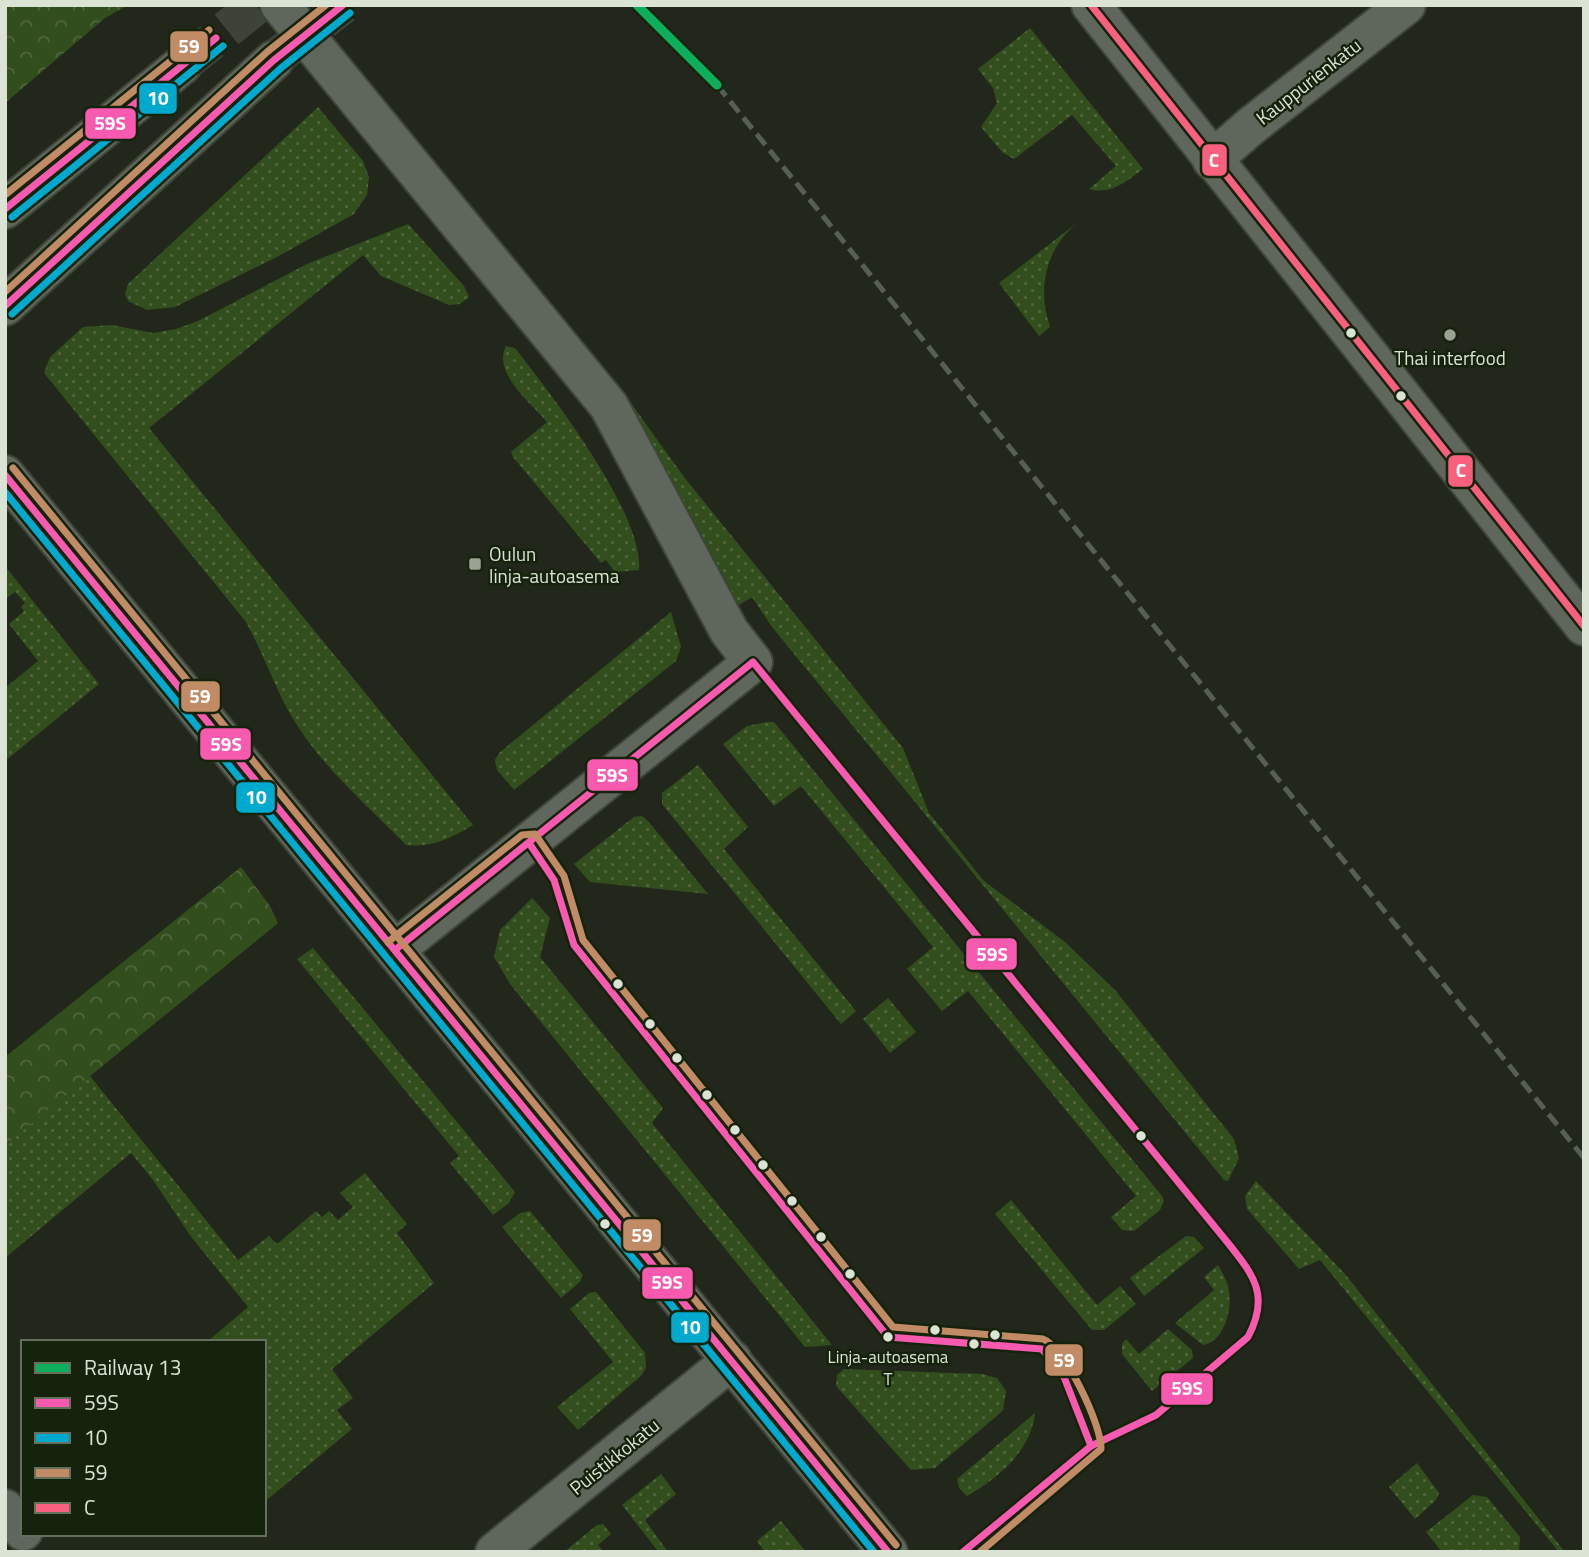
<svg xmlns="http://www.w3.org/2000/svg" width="1589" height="1557" font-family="'Titillium Web',sans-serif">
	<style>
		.grass { fill: url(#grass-dots) }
		.park { fill: url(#park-crowns) }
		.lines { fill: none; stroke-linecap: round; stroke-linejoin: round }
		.major-tunnel { stroke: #3d4437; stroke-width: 38; stroke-dasharray: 38 19; stroke-linecap: butt }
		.minor-casing { stroke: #3f4539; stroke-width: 42 }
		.major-casing { stroke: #3f4539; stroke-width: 42 }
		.minor { stroke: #5f665b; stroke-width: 38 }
		.major { stroke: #5e6757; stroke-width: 38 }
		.rail { stroke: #575e52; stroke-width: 5; stroke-dasharray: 14 7; stroke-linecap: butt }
		.bus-1-casing { stroke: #16230c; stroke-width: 12 }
		.bus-2-casing { stroke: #16230c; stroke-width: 12 }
		.bus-3-casing { stroke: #16230c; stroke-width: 12 }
		.bus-4-casing { stroke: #16230c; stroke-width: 12 }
		.bus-1 { stroke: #f75aaf; stroke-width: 7 }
		.bus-2 { stroke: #00a9ce; stroke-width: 7 }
		.bus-3 { stroke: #c18c65; stroke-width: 7 }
		.bus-4 { stroke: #f8607d; stroke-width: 7 }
		.rail-1-casing { stroke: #16230c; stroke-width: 14 }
		.rail-1 { stroke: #0daf5c; stroke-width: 9 }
		.bus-dot { fill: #dae3d4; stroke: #16230c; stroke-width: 2.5 }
		.poi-dot { fill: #99a293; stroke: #16230c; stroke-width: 2.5 }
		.labels { text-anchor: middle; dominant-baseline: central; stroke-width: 5; stroke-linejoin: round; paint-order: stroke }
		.bus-label { font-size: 17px; fill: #dae3d4; stroke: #16230c }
		.street-label { font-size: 19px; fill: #dae3d4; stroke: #16230c }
		.poi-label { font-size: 19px; fill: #dae3d4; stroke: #16230c }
		.line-badge { stroke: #16230c; stroke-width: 2.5 }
		.badge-label { font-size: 19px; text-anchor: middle; font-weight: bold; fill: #fff }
	</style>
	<defs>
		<pattern id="grass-dots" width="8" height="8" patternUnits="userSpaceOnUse" patternTransform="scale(1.75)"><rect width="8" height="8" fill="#334e1d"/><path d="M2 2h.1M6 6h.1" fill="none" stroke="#50673d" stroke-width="1.8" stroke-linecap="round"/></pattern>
		<pattern id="park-crowns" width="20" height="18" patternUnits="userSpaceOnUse" patternTransform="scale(1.75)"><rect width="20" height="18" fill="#334e1d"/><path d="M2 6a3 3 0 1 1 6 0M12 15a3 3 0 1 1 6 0" fill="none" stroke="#50673d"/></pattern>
	</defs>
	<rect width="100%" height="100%" fill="#21281b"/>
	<!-- grass -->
	<g class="grass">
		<path d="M1030,28L1143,169C1125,182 1112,195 1089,189L1116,166L1072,115L1014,159L1002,152L981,127L997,103L993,88L978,69Z"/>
		<path d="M318,107L363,161L369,177L367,195L354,214L277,257L175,307L147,310L128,301L125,294L128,284Z"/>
		<path d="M1077,223C1045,250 1037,289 1050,327L1039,336L999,283Z"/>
		<path d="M408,224L464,286L469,297L460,304L449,305L381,276L363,255L149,428L473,825C451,838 433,848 406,845C365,803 317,763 288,710C273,682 262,651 246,622L44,373L50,357L83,327L112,325L153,333L176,329L198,321L307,264Z"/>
		<path d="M506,346L515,348C551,394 644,514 639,570L615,572L606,560L601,563L513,457L511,452L547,422C531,403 492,373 506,346Z"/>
		<path d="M628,399L684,477L903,748L929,813L956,846L984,881L1065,942L1115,990L1234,1139L1239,1158L1228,1181L1224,1180L772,627L752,597L739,605Z"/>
		<path d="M5,566L99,684L5,761V688L38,661L9,624L24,611L21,607L25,603L15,592L5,599Z"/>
		<path d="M671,612L681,647L676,661L514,790L497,770L495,760L499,753Z"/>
		<path d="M766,722H774L1162,1196L1164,1201L1160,1210L1134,1231L1122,1230L1111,1217L1136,1196L968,991L942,1011L907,969L933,947L801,786L774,806L723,744L747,726Z"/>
		<path d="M698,765L748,827L724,849L856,1011L841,1024L662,804V793Z"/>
		<path d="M642,816L648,821L708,894L590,882L574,864L634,817Z"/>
		<path d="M532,898L550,918L540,957L663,1108L652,1123L832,1345L805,1347L510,984L494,957L500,930Z"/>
		<path d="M278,923L90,1076L238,1260L269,1236L277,1244L316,1211L322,1217L329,1211L338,1220L353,1207L340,1193L365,1173L407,1224L397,1233L434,1283L332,1369L353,1398L337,1410L352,1429L268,1499L264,1495V1342H207L248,1307L192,1238L153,1180L131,1153L5,1258V1128Z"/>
		<path d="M313,948L515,1192L509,1203L493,1215L450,1163L459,1156L297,959Z"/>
		<path d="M888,998L916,1032L890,1053L863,1019Z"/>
		<path d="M1256,1181L1345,1274L1565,1552H1559L1320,1260L1299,1269L1247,1209L1245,1196Z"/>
		<path d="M1011,1200L1097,1305L1120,1286L1136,1304L1104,1330H1092L995,1214Z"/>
		<path d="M530,1211L583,1275L580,1282L561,1298L502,1227L520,1213Z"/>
		<path d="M1186,1236L1194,1237L1204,1248L1144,1296L1130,1278Z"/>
		<path d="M1218,1265C1223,1274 1228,1282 1229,1292C1232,1310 1224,1342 1203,1345L1175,1323L1214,1290L1204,1277Z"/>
		<path d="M596,1292L645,1353L646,1368L641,1376L578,1430L557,1407L613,1362L570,1309L589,1293Z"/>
		<path d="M1168,1329L1192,1350L1193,1358L1152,1391L1122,1354V1344L1126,1339L1139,1354Z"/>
		<path d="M844,1369L982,1374L997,1378L1006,1391L1003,1410L998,1415L935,1468L911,1470L836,1386L837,1375Z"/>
		<path d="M1035,1413C1031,1450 999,1478 967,1496L959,1488L957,1479Z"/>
		<path d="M1417,1463L1439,1493L1436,1500L1415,1519L1389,1487Z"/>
		<path d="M661,1474L676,1494L645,1520L668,1552L657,1550L622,1505Z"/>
		<path d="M1473,1495L1487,1497L1520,1537L1519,1552H1442L1426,1532Z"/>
		<path d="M781,1521L806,1552H765L757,1541Z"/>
		<path d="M603,1524L611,1534L598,1545L604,1552H564L597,1525Z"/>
	</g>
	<!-- park -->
	<g class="park">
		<path d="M5,5H128L105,18L5,103Z"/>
		<path d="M241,867L270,906L278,923L5,1145V1057Z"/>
	</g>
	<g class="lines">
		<!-- major-tunnel -->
		<g class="major-tunnel">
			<path d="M278,56L343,5"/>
			<path d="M182,65L257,5"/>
		</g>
		<defs>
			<g id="minor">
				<path d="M280,5L609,406L729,631L753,662L395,950"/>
				<path d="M1091,5L1584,626"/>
				<path d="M1212,160L1251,126L1406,5"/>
				<path d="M5,475L888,1552"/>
				<path d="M5,1509L23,1531"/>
				<path d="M495,1552L732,1360"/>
			</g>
			<g id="major">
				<path d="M5,209L182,65"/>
				<path d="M5,306L274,60"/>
			</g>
		</defs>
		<!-- minor casing -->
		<use href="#minor" class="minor-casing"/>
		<!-- major casing -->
		<use href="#major" class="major-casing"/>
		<!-- minor -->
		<use href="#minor" class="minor"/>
		<!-- major -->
		<use href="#major" class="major"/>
		<!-- rail -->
		<path class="rail" d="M717,85L1584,1158"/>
		<defs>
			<g id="bus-1">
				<path d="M5,209L216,38"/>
				<path d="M5,306L274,60L343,5"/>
				<path d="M5,475L888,1552"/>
				<path d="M529,843L554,880L574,945L888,1337L1042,1349L1064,1377L1091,1446"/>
				<path d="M395,950L753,662L1228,1243C1254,1276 1270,1295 1248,1337L1156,1415L1091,1446L963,1552"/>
			</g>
			<g id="bus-2">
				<path d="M12,217L223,46"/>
				<path d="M12,314L281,68L350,13"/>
				<path d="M5,492L874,1552"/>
			</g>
			<g id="bus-3">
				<path d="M5,195L209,30"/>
				<path d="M5,292L267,52L326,5"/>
				<path d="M13,468L896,1545"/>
				<path d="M388,942L522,835L535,834L564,876L583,940L893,1327L1043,1339C1065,1347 1102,1426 1101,1449L980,1552"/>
			</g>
			<path id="bus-4" d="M1091,5L1584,626"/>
		</defs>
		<!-- bus-1 casing -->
		<use href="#bus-1" class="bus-1-casing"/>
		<!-- bus-2 casing -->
		<use href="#bus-2" class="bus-2-casing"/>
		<!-- bus-3 casing -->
		<use href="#bus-3" class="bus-3-casing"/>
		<!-- bus-4 casing -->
		<use href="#bus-4" class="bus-4-casing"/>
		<!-- bus-1 -->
		<use href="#bus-1" class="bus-1"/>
		<!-- bus-2 -->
		<use href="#bus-2" class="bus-2"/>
		<!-- bus-3 -->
		<use href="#bus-3" class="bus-3"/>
		<!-- bus-4 -->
		<use href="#bus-4" class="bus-4"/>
		<defs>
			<path id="rail-1" d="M637,5L717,85"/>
		</defs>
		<!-- rail-1 casing -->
		<use href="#rail-1" class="rail-1-casing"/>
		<!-- rail-1 -->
		<use href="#rail-1" class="rail-1"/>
	</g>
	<!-- markers -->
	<g class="bus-dot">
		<circle cx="1351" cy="333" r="6"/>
		<circle cx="1401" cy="396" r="6"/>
		<circle cx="618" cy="984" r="6"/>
		<circle cx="650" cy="1024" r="6"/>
		<circle cx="677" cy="1058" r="6"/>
		<circle cx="707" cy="1095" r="6"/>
		<circle cx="735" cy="1130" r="6"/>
		<circle cx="1141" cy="1136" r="6"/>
		<circle cx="763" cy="1165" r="6"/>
		<circle cx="792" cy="1201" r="6"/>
		<circle cx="605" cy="1224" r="6"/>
		<circle cx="821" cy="1237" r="6"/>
		<circle cx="850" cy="1274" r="6"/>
		<circle cx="935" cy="1330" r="6"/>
		<circle cx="995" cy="1335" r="6"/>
		<circle cx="888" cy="1337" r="6"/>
		<circle cx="974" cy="1344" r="6"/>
	</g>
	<g class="poi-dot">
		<circle cx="1450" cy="335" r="7"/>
		<rect x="468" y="557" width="14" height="14" rx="3.5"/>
	</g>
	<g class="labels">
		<!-- bus labels -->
		<g class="bus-label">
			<text x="888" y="1357">Linja-autoasema<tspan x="888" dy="22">T</tspan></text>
		</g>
		<!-- street labels -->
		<g class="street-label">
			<text transform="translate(1308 81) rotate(-38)">Kauppurienkatu</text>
			<text transform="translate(614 1456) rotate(-39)">Puistikkokatu</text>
		</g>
		<!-- poi labels -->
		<g class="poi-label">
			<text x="1450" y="357">Thai interfood</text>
			<text x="489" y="553" text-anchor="start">Oulun<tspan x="489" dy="22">linja-autoasema</tspan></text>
		</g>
	</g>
	<g class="line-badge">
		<rect x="169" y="30" width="40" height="33" rx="7" fill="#c18c65"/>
		<rect x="138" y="82" width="40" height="33" rx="7" fill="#00a9ce"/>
		<rect x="84" y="107" width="53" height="33" rx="7" fill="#f75aaf"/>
		<rect x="1201" y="143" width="27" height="34" rx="7" fill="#f8607d"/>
		<rect x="1447" y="454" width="27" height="34" rx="7" fill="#f8607d"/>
		<rect x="180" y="680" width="41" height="33" rx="7" fill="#c18c65"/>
		<rect x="199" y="727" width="53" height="34" rx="7" fill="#f75aaf"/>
		<rect x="586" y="758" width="53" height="34" rx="7" fill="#f75aaf"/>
		<rect x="235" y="781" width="41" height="33" rx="7" fill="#00a9ce"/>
		<rect x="965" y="937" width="53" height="34" rx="7" fill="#f75aaf"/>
		<rect x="622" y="1218" width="40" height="34" rx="7" fill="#c18c65"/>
		<rect x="641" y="1266" width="53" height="34" rx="7" fill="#f75aaf"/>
		<rect x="670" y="1311" width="40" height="33" rx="7" fill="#00a9ce"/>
		<rect x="1044" y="1343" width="40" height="34" rx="7" fill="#c18c65"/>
		<rect x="1160" y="1372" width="54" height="34" rx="7" fill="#f75aaf"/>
	</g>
	<g class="badge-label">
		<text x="189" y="53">59</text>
		<text x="158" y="105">10</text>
		<text x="110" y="130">59S</text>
		<text x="1214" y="167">C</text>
		<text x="1461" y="477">C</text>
		<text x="200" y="703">59</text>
		<text x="226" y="751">59S</text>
		<text x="612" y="782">59S</text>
		<text x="256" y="804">10</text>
		<text x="992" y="961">59S</text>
		<text x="642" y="1242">59</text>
		<text x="667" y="1289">59S</text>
		<text x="690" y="1334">10</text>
		<text x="1064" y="1367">59</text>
		<text x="1187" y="1395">59S</text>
	</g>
	<!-- border -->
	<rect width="1589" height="1557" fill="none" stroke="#dae3d4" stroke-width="14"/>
	<!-- legend -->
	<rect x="21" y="1340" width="245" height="196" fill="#16230c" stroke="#64705c" stroke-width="2"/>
	<rect x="35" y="1363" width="35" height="10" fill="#0daf5c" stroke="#64705c" stroke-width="2"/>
	<text x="84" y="1375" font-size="21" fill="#dae3d4">Railway 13</text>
	<rect x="35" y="1398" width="35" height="10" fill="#f75aaf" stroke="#64705c" stroke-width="2"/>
	<text x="84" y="1410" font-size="21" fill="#dae3d4">59S</text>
	<rect x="35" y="1433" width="35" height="10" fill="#00a9ce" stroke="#64705c" stroke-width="2"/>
	<text x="84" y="1445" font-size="21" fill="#dae3d4">10</text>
	<rect x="35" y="1468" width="35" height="10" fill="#c18c65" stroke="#64705c" stroke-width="2"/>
	<text x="84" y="1480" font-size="21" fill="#dae3d4">59</text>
	<rect x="35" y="1503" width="35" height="10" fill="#f8607d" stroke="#64705c" stroke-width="2"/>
	<text x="84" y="1515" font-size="21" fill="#dae3d4">C</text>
</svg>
